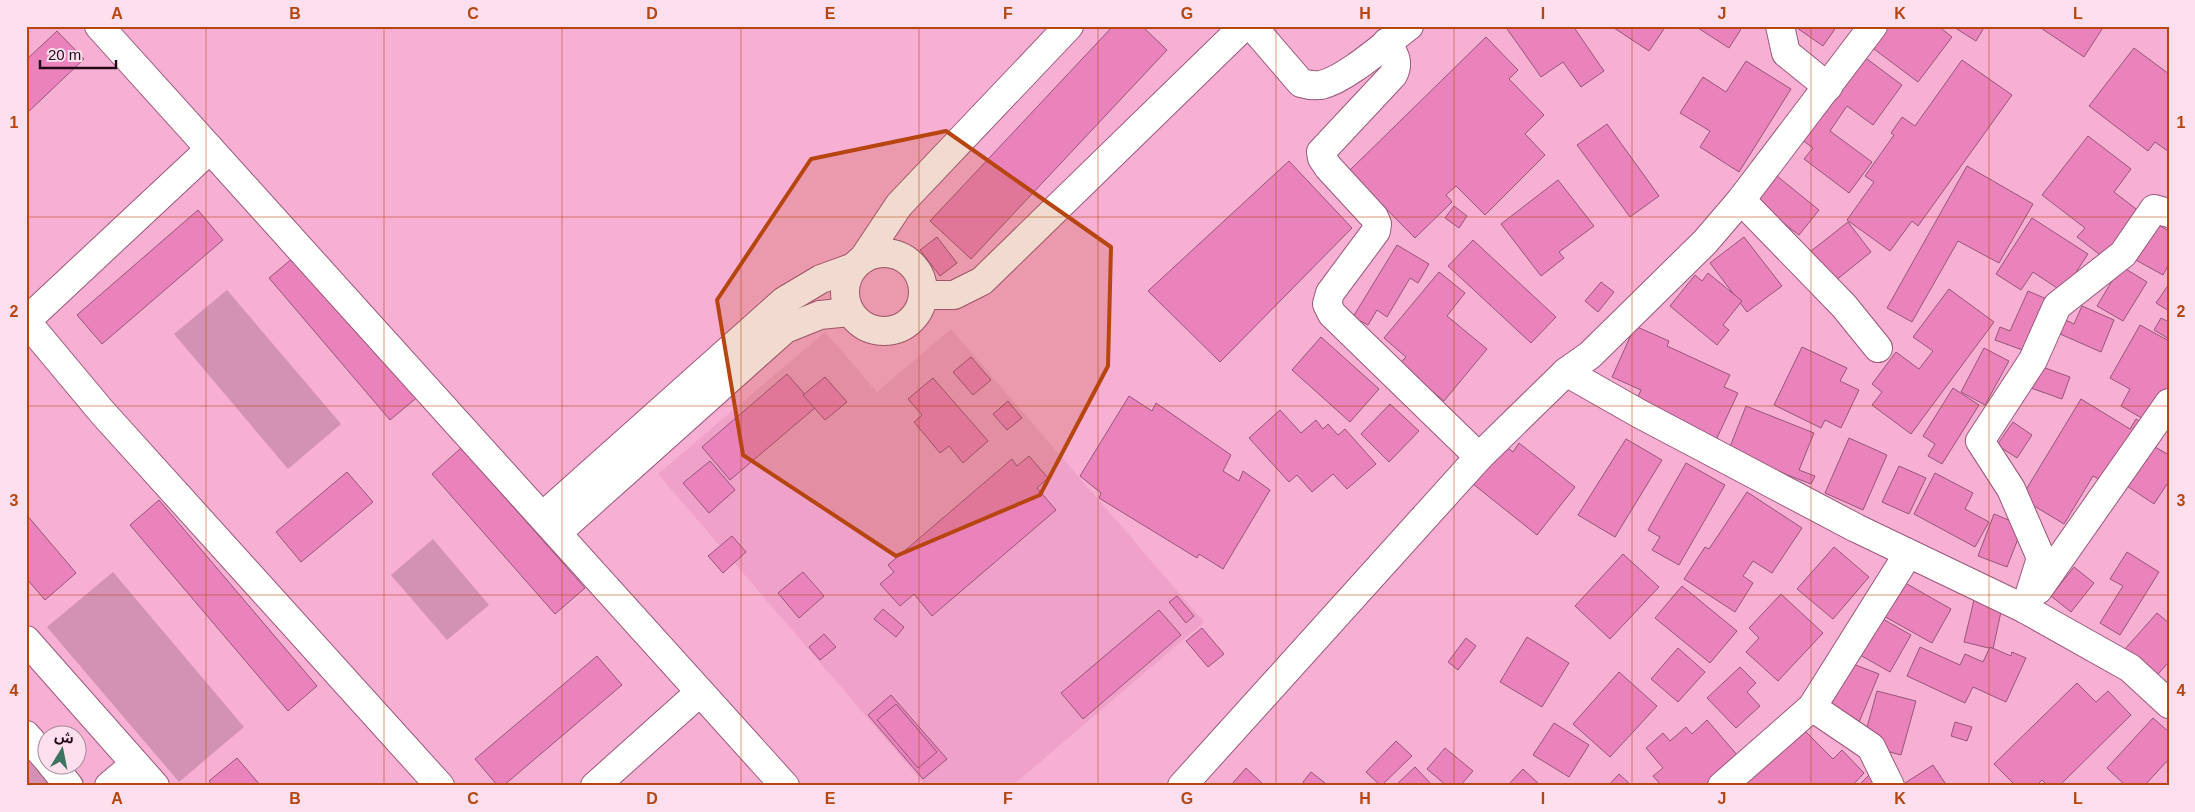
<svg xmlns="http://www.w3.org/2000/svg" width="2195" height="812" font-family="Helvetica,'Noto Sans Arabic',sans-serif">
	<style>
		.built { fill: #efa1ca }
		.green { fill: #d392b4 }
		.building { fill: #ea82bb; stroke: #965679 }
		.lines { fill: none; stroke-linecap: round; stroke-linejoin: round }
		.minor-casing { stroke: #99587b; stroke-width: 30 }
		.tertiary-casing { stroke: #99587b; stroke-width: 30 }
		.minor { stroke: #fff; stroke-width: 28 }
		.tertiary { stroke: #fff; stroke-width: 28 }
		.marked { fill: #b7450f; fill-opacity: 0.2; stroke: #b7450f; stroke-width: 4; stroke-linejoin: round }
		.grid { fill: none; stroke: #b7450f; stroke-width: 1; stroke-opacity: 0.55 }
		.neatline { fill: none; stroke: #b7450f; stroke-width: 2 }
		.grid-label { font-size: 16px; text-anchor: middle; font-weight: bold; fill: #b7450f }
	</style>
	<rect width="100%" height="100%" fill="#f7afd4"/>
	<!-- built -->
	<path class="built" d="M951,329L1204,622L1012,786H926L658,474L825,332L877,392Z"/>
	<!-- green -->
	<g class="green">
		<path d="M227,290L341,424L288,469L174,334Z"/>
		<path d="M433,539L489,605L447,640L391,575Z"/>
		<path d="M113,572L244,727L179,782L47,627Z"/>
		<path d="M26,757L50,786H26Z"/>
	</g>
	<!-- building -->
	<g class="building">
		<path d="M1113,26H1142L1167,50L971,259L930,221Z"/>
		<path d="M1505,26H1573L1604,71L1581,87L1563,62L1541,77Z"/>
		<path d="M1611,26H1666L1649,51Z"/>
		<path d="M1695,26H1743L1729,48Z"/>
		<path d="M1799,26H1837L1823,46L1797,28Z"/>
		<path d="M1884,26H1938L1952,37L1918,82L1870,46Z"/>
		<path d="M1952,26H1985L1976,41Z"/>
		<path d="M2038,26H2104L2084,57Z"/>
		<path d="M57,31L84,59L26,114V60Z"/>
		<path d="M1486,37L1518,70L1509,79L1544,115L1525,134L1545,155L1485,215L1456,186L1446,195L1452,202L1415,238L1349,171Z"/>
		<path d="M2134,48L2169,74V152L2155,142L2148,151L2089,106Z"/>
		<path d="M1859,53L1902,85L1873,125L1847,106L1830,131L1872,162L1849,193L1804,159L1813,148L1797,136Z"/>
		<path d="M1962,60L2012,95L1918,226L1912,221L1890,251L1847,220L1874,182L1865,176L1894,135L1891,133L1902,117L1915,126Z"/>
		<path d="M1746,61L1791,89L1739,172L1700,147L1710,131L1680,113L1703,77L1726,92Z"/>
		<path d="M1607,124L1659,196L1630,217L1577,145Z"/>
		<path d="M2088,136L2131,169L2114,192L2144,215L2108,261L2077,237L2085,228L2042,195Z"/>
		<path d="M1289,161L1352,228L1220,362L1148,291Z"/>
		<path d="M1967,166L2033,204L1999,263L1958,241L1912,322L1887,308Z"/>
		<path d="M1777,176L1819,210L1799,235L1756,202Z"/>
		<path d="M1558,180L1594,226L1559,252L1564,258L1541,276L1501,224Z"/>
		<path d="M1454,206L1467,216L1459,228L1445,218Z"/>
		<path d="M198,210L223,240L102,344L77,315Z"/>
		<path d="M2032,218L2088,254L2063,292L2033,272L2021,290L1996,274Z"/>
		<path d="M1848,222L1871,252L1830,285L1806,255Z"/>
		<path d="M2155,223L2169,231V264L2163,275L2134,259Z"/>
		<path d="M937,237L957,263L940,276L920,250Z"/>
		<path d="M1744,237L1782,286L1747,312L1710,263Z"/>
		<path d="M1473,240L1556,317L1531,343L1448,266Z"/>
		<path d="M1397,245L1429,264L1418,283L1410,278L1387,317L1377,310L1368,325L1353,317Z"/>
		<path d="M300,252L420,395L390,420L269,278Z"/>
		<path d="M2121,266L2147,282L2123,321L2097,306Z"/>
		<path d="M1439,272L1465,293L1447,316L1487,349L1444,401L1399,364L1406,357L1384,338Z"/>
		<path d="M1708,273L1742,301L1723,325L1729,330L1717,345L1670,306L1695,275L1702,281Z"/>
		<path d="M1601,282L1614,292L1598,312L1585,301Z"/>
		<path d="M2169,284V311L2156,303Z"/>
		<path d="M1949,289L1994,322L1911,434L1872,405L1882,392L1872,384L1896,352L1919,369L1933,351L1913,337Z"/>
		<path d="M2028,291L2049,300L2028,352L1995,340L2000,327L2010,331Z"/>
		<path d="M2082,306L2114,320L2101,352L2051,330L2057,316L2074,324Z"/>
		<path d="M2161,318L2169,322V339L2154,330Z"/>
		<path d="M2140,325L2169,341V394L2152,424L2121,406L2130,389L2110,378Z"/>
		<path d="M1635,326L1669,341L1667,346L1730,375L1724,387L1738,393L1716,440L1635,403L1641,390L1612,377Z"/>
		<path d="M1321,337L1379,389L1350,422L1292,370Z"/>
		<path d="M1802,347L1847,368L1840,381L1859,390L1841,428L1825,420L1821,428L1774,405Z"/>
		<path d="M1984,348L2009,361L1985,405L1961,392Z"/>
		<path d="M971,357L991,380L973,395L953,372Z"/>
		<path d="M2037,365L2070,377L2062,399L2028,387Z"/>
		<path d="M787,374L816,407L730,480L702,447Z"/>
		<path d="M825,377L847,402L825,420L803,395Z"/>
		<path d="M933,378L988,441L963,463L949,446L940,453L914,422L922,415L908,399Z"/>
		<path d="M1953,388L1979,405L1942,464L1928,456L1935,444L1923,436Z"/>
		<path d="M1129,396L1152,411L1156,403L1231,455L1223,471L1239,481L1243,471L1270,490L1223,569L1199,554L1197,558L1099,498L1101,493L1080,476Z"/>
		<path d="M2081,399L2130,429L2136,419L2142,423L2106,483L2093,476L2064,524L2021,498Z"/>
		<path d="M1008,401L1022,418L1007,430L993,414Z"/>
		<path d="M1390,404L1419,431L1389,462L1361,434Z"/>
		<path d="M1746,406L1814,433L1799,470L1815,476L1811,484L1728,452Z"/>
		<path d="M1280,410L1301,433L1316,420L1323,429L1328,424L1338,435L1345,429L1376,464L1347,489L1333,474L1312,492L1297,475L1289,482L1249,438Z"/>
		<path d="M2013,422L2032,435L2017,458L1997,445Z"/>
		<path d="M1849,438L1887,455L1863,510L1825,493Z"/>
		<path d="M1626,439L1662,460L1615,537L1578,515Z"/>
		<path d="M1499,441L1513,452L1519,443L1575,487L1537,535L1468,480Z"/>
		<path d="M2148,443L2169,455V481L2154,504L2121,482Z"/>
		<path d="M461,448L585,588L555,614L432,474Z"/>
		<path d="M1029,456L1048,478L1037,488L1056,510L932,616L914,594L900,606L880,584L894,572L888,565L1012,459L1017,466Z"/>
		<path d="M710,461L735,490L709,513L683,483Z"/>
		<path d="M1686,463L1725,485L1679,565L1652,550L1660,537L1648,530Z"/>
		<path d="M1899,466L1926,478L1909,514L1882,502Z"/>
		<path d="M347,472L373,502L301,562L276,532Z"/>
		<path d="M1935,473L1973,493L1965,509L1989,522L1975,547L1914,514Z"/>
		<path d="M1747,492L1802,528L1772,573L1753,561L1743,576L1753,583L1735,612L1684,579L1705,547L1709,549Z"/>
		<path d="M159,500L317,686L288,711L130,525Z"/>
		<path d="M26,514L76,573L45,600L26,578Z"/>
		<path d="M1994,514L2023,526L2007,567L1978,556Z"/>
		<path d="M732,536L746,552L723,573L708,556Z"/>
		<path d="M1834,547L1869,577L1833,619L1797,589Z"/>
		<path d="M2127,552L2159,572L2120,635L2100,623L2123,586L2110,579Z"/>
		<path d="M1623,554L1659,587L1610,639L1575,606Z"/>
		<path d="M2074,567L2094,583L2071,612L2051,596Z"/>
		<path d="M803,572L824,596L799,618L778,593Z"/>
		<path d="M1900,580L1951,609L1932,643L1880,614Z"/>
		<path d="M1682,586L1737,631L1710,663L1655,618Z"/>
		<path d="M1781,594L1823,633L1778,681L1746,652L1759,638L1749,628Z"/>
		<path d="M1177,596L1194,616L1186,623L1169,602Z"/>
		<path d="M1974,600L2002,607L1993,649L1964,642Z"/>
		<path d="M883,609L904,627L896,637L874,619Z"/>
		<path d="M1159,610L1181,635L1083,719L1061,693Z"/>
		<path d="M2157,613L2169,623V662L2156,676L2125,649Z"/>
		<path d="M1874,614L1911,635L1890,672L1853,651Z"/>
		<path d="M1202,628L1224,654L1208,667L1186,641Z"/>
		<path d="M824,634L836,647L820,660L809,647Z"/>
		<path d="M1527,637L1569,663L1542,707L1500,682Z"/>
		<path d="M1466,638L1476,646L1458,670L1448,662Z"/>
		<path d="M1920,647L1960,665L1965,654L1983,662L1990,647L2011,656L2012,652L2026,658L2006,702L1973,687L1965,703L1907,676Z"/>
		<path d="M1678,648L1705,672L1678,702L1651,679Z"/>
		<path d="M597,656L622,685L503,786H498L475,759Z"/>
		<path d="M1845,661L1879,674L1857,727L1823,714Z"/>
		<path d="M1740,667L1756,683L1747,692L1760,706L1736,728L1707,698Z"/>
		<path d="M1619,672L1657,706L1610,757L1573,724Z"/>
		<path d="M2077,683L2096,702L2108,691L2131,715L2059,786H2048L2042,780L2036,786H2016L1994,764Z"/>
		<path d="M1877,691L1916,701L1901,755L1875,748L1879,735L1866,731Z"/>
		<path d="M891,695L947,759L923,779L868,715Z"/>
		<path d="M896,704L937,752L918,768L877,720Z"/>
		<path d="M2153,718L2169,732V759L2144,786H2126L2107,768Z"/>
		<path d="M1707,720L1738,756L1704,786H1662L1653,776L1663,768L1646,748L1663,733L1670,741L1686,727L1692,734Z"/>
		<path d="M1955,722L1972,727L1967,741L1951,736Z"/>
		<path d="M1554,723L1589,745L1569,777L1533,755Z"/>
		<path d="M1799,725L1833,759L1842,750L1864,773L1852,786H1737Z"/>
		<path d="M1396,741L1412,756L1381,786L1366,772Z"/>
		<path d="M1445,748L1473,771L1460,786H1447L1427,769Z"/>
		<path d="M237,758L261,786H213L209,781Z"/>
		<path d="M1933,765L1947,786H1902V785Z"/>
		<path d="M1415,767L1433,786H1395Z"/>
		<path d="M1246,768L1265,786H1230Z"/>
		<path d="M1523,769L1541,786H1507Z"/>
		<path d="M1311,772L1325,783L1323,786H1308L1303,782Z"/>
		<path d="M1619,774L1632,786H1608Z"/>
		<path d="M1869,775L1878,786H1858Z"/>
	</g>
	<g class="lines">
		<defs>
			<g id="minor">
				<path d="M1252,26L1301,83C1308,85 1314,86 1321,85C1347,79 1386,43 1409,26"/>
				<path d="M1780,26L1786,53L1828,87"/>
				<path d="M1387,42C1394,54 1400,62 1393,75L1321,152L1322,158L1328,167L1374,217L1377,224L1376,231L1330,293L1327,304L1332,314L1479,457"/>
				<path d="M1741,200L1844,306L1878,348"/>
				<circle cx="884" cy="292" r="39"/>
				<path d="M863,259L899,205L1069,26"/>
				<path d="M923,295H954L982,281L1244,26"/>
				<path d="M26,321L102,412L440,786"/>
				<path d="M26,321L210,149"/>
				<path d="M1566,372L1590,355L1705,242L1741,200L1873,26"/>
				<path d="M543,516L784,301L821,279L854,267"/>
				<path d="M557,533L785,329L820,315L850,312"/>
				<path d="M2038,590L2169,403"/>
				<path d="M2025,609L2041,558L2011,489L1980,441L2033,360L2057,306L2123,254L2154,209L2169,213"/>
				<path d="M26,640L155,786"/>
				<path d="M1812,707L1871,747L1890,786"/>
				<path d="M26,735L48,760"/>
				<path d="M51,764L69,786"/>
				<path d="M109,786L135,764"/>
				<path d="M595,786L700,692"/>
				<path d="M1722,786L1812,707L1908,554"/>
			</g>
			<g id="tertiary">
				<path d="M99,26L785,786"/>
				<path d="M1182,786L1479,457L1566,372L1640,414L1856,528L2025,609L2130,668L2169,704"/>
			</g>
		</defs>
		<!-- minor casing -->
		<use href="#minor" class="minor-casing"/>
		<!-- tertiary casing -->
		<use href="#tertiary" class="tertiary-casing"/>
		<!-- minor -->
		<use href="#minor" class="minor"/>
		<!-- tertiary -->
		<use href="#tertiary" class="tertiary"/>
	</g>
	<!-- marked area -->
	<path class="marked" d="M946,131L1111,247L1108,366L1040,495L896,556L743,455L717,300L811,159Z"/>
	<!-- grid -->
	<path class="grid" d="M206,26V786M384,26V786M562,26V786M741,26V786M919,26V786M1098,26V786M1276,26V786M1454,26V786M1632,26V786M1811,26V786M1989,26V786M26,217H2169M26,406H2169M26,595H2169"/>
	<!-- border -->
	<rect width="2195" height="812" fill="none" stroke="#fddfee" stroke-width="55"/>
	<!-- north arrow -->
	<g transform="translate(62 750) rotate(10)"><circle r="24" fill="#fddfee" stroke="#a68a99"/>
	<path d="M0-4L9 19L0 12L-9 19Z" fill="#39745e"/>
	<text y="-8" font-size="14" font-weight="bold" text-anchor="middle" fill="#240a19">ش</text>
	</g>
	<!-- scale -->
	<path d="M40 60v8h76v-8" fill="none" stroke="#240a19" stroke-width="2.5"/>
	<text x="48" y="60" font-size="15" fill="#240a19" stroke="#fddfee" stroke-width="4" paint-order="stroke">20 m</text>
	<rect x="28" y="28" width="2140" height="756" class="neatline"/>
	<g class="grid-label">
		<text x="117" y="19">A</text>
		<text x="295" y="19">B</text>
		<text x="473" y="19">C</text>
		<text x="652" y="19">D</text>
		<text x="830" y="19">E</text>
		<text x="1008" y="19">F</text>
		<text x="1187" y="19">G</text>
		<text x="1365" y="19">H</text>
		<text x="1543" y="19">I</text>
		<text x="1722" y="19">J</text>
		<text x="1900" y="19">K</text>
		<text x="2078" y="19">L</text>
		<text x="14" y="128">1</text>
		<text x="2181" y="128">1</text>
		<text x="14" y="317">2</text>
		<text x="2181" y="317">2</text>
		<text x="14" y="506">3</text>
		<text x="2181" y="506">3</text>
		<text x="14" y="696">4</text>
		<text x="2181" y="696">4</text>
		<text x="117" y="804">A</text>
		<text x="295" y="804">B</text>
		<text x="473" y="804">C</text>
		<text x="652" y="804">D</text>
		<text x="830" y="804">E</text>
		<text x="1008" y="804">F</text>
		<text x="1187" y="804">G</text>
		<text x="1365" y="804">H</text>
		<text x="1543" y="804">I</text>
		<text x="1722" y="804">J</text>
		<text x="1900" y="804">K</text>
		<text x="2078" y="804">L</text>
	</g>
</svg>
